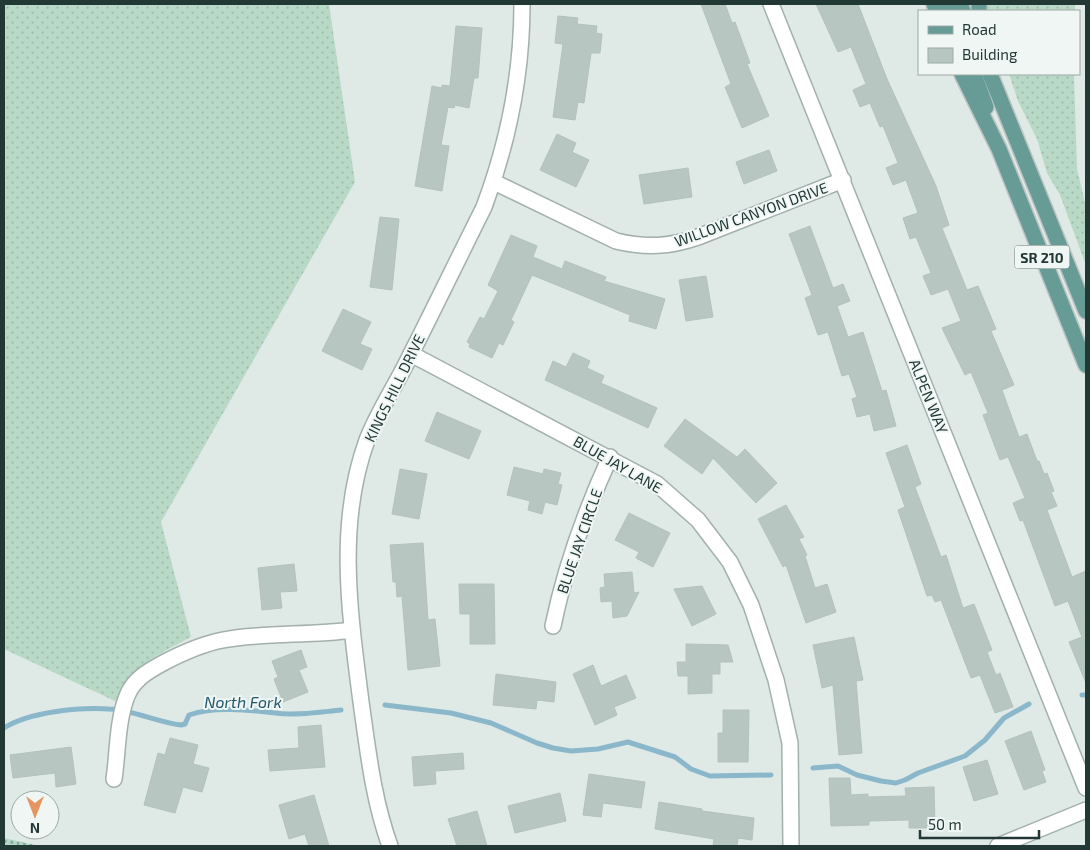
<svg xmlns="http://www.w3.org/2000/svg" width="1090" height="850" font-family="'Exo 2',sans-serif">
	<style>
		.grass { fill: url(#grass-dots) }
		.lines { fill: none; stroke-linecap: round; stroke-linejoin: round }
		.stream { stroke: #8bb7ca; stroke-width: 5 }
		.building { fill: #b8c6c2; stroke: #b2c2be }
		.minor-casing { stroke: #a3b0ad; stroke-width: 18 }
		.major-casing { stroke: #bdc3c2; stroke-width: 18 }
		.path { stroke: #82aaa4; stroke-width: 3; stroke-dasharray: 2.5 4; stroke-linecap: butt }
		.minor { stroke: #fff; stroke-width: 15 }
		.major { stroke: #679b95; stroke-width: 15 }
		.labels { text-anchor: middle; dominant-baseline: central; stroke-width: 4; stroke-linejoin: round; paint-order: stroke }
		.shield { fill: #eff6f4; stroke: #60716e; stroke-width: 1 }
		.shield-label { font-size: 14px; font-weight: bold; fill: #223835 }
		.street-label { font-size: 15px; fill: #223835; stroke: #eff6f4 }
		.water-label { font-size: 16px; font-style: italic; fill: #21566e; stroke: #eff6f4 }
	</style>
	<defs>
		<pattern id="grass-dots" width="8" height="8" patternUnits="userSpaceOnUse" patternTransform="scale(1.25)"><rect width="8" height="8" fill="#b9d9c7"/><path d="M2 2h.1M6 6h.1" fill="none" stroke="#9fbbac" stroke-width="1.8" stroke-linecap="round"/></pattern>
	</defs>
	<rect width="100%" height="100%" fill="#dfe9e6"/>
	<!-- grass -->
	<g class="grass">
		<path d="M4,4H329L355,182L161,522L191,637C154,657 136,662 117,702L4,649Z"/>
		<path d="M987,4H1075V11H988Z"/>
		<path d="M1009,74H1074L1077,169L1086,207V265L1060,195L1047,173L1037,139L1018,101Z"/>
		<path d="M4,838L40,846H4Z"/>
	</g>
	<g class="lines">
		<!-- stream -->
		<g class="stream">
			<path d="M1082,695H1086"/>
			<path d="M385,705L451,713L491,723L537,743L553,748L571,751L598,749L628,742L675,757L691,769L710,776L771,775"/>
			<path d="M4,728C29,712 79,707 109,709C133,710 157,722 181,725L185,724L189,715C214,706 249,710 275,713C296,716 320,712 341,710"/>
			<path d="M813,768L838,766L857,775L881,781L896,783L905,780L918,773L965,756L985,740L1004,718L1029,704"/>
		</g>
	</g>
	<!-- building -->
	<g class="building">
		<path d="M701,4H725L732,23L735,22L750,63L747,64L769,116L742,128L725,87L731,84Z"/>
		<path d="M816,4H858L887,79L936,186L949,225L942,228L967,290L978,286L996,329L991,331L1014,385L1002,390L1019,437L1027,434L1037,461H1039L1044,474L1047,473L1054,491L1051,492L1057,506L1047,510L1072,577L1086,571V683L1069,642L1082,637L1068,601L1055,606L1023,520L1020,521L1013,503L1025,498L1008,457L1000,460L983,415L988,413L971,372L965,375L942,328L961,321L948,289L931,295L923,276L931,273L916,237L910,239L903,218L918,213L906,180L893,185L886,168L898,163L883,126L880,127L870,103L860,107L853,90L866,84L851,47L838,52Z"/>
		<path d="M558,16L578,18L577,24L597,26L596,33L602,34L600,53H591L584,103L578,102L575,120L553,117L563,44L555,43Z"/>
		<path d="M456,26L482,28L478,78H474L469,108L455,105L454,108L448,107L441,145L449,146L442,191L415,186L432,86L442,88V85L450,86Z"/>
		<path d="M557,134L576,143L572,152L589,160L576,187L540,170Z"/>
		<path d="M769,150L777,171L744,184L736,162Z"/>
		<path d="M688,168L692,197L644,204L639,175Z"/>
		<path d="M380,217L399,219L392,290L370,287Z"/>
		<path d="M810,226L833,288L843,284L850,301L837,306L848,337L863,332L882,391L886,390L896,426L874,431L870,414L857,417L852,399L857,397L849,374L842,376L828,332L818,335L805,298L812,295L789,234Z"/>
		<path d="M511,235L537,246L533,257L562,269L565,261L606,277L604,281L665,299L656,329L629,321L630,315L532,275L511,320L514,322L503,345L499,343L492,358L469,347L470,344L467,342L480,317L484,319L498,291L488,285Z"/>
		<path d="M706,276L713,317L686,321L679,280Z"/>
		<path d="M343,309L371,322L360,344L372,349L362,370L322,351Z"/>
		<path d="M573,353L590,361L587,368L604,376L601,383L657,408L648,428L545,380L553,361L566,367Z"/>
		<path d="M437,412L481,431L469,459L425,441Z"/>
		<path d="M685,419L737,457L745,449L777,483L756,503L713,458L702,474L664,446Z"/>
		<path d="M907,445L921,484L915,487L941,557L946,555L963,608L974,604L992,650L987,652L996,675L1000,673L1013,707L995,713L980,675L971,678L941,600L935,602L932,595L927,596L898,510L905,507L886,453Z"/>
		<path d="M514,467L543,474L544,469L561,473L558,484L562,485L557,505L545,502L542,514L528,510L530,501L507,495Z"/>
		<path d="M400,469L427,474L419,519L392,514Z"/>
		<path d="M786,505L804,537L799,539L807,555L805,556L815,588L827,584L836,612L806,623L786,565L783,567L758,519Z"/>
		<path d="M629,513L670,533L653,567L636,558L639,552L615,540Z"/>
		<path d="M423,543L428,620L435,619L440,666L408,670L402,596L397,597L396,582H393L390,545Z"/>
		<path d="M294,564L297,591L280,592L282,608L262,610L258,568Z"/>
		<path d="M632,572L634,593L639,592L627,616L613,618L612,601L601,602L600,588L605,587L604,574Z"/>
		<path d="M459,584H494L495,644H470V614H460Z"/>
		<path d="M702,586L716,614L692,626L674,589Z"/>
		<path d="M854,637L863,680L856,681L862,753L839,755L833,685L822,688L813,645Z"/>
		<path d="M686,644L728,645L733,662H720V674H712V693L688,694V676H678L677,662H686Z"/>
		<path d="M301,650L307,667L299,670L308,692L283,702L274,679L278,677L272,661Z"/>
		<path d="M593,665L601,686L626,675L636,698L614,707L617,715L595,725L573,674Z"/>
		<path d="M496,674L556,682L554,702L537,700L536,709L493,705Z"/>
		<path d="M723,710H749L748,762H718V733H723Z"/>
		<path d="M321,725L325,767L270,771L268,750L299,748L298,727Z"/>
		<path d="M1031,731L1045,770L1042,771L1046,782L1024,790L1005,741Z"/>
		<path d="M170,738L198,745L193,764L209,768L202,792L183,787L175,813L144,805L158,753L165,755Z"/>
		<path d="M71,747L76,784L56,787L55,773L13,778L10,755Z"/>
		<path d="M463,753L464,769L435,771L436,784L414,786L412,757Z"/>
		<path d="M987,760L998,794L974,801L963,767Z"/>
		<path d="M589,774L645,782L641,808L603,803L601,817L583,815Z"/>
		<path d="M829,778H850L851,795L868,794V797L906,796L905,788L934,787L935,828H909V820L869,821V825L831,826Z"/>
		<path d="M560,793L566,821L515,833L508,806Z"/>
		<path d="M314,795L329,846H309L305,834L289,839L279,805Z"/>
		<path d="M659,802L702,809V811L754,818L752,840L738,838L737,846H713L714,839L655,829Z"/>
		<path d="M477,811L487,846H457L448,819Z"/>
	</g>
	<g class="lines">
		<defs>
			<g id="minor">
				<path d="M771,4L1086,788"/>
				<path d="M494,182L616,241C645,248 670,247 698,237L843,180"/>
				<path d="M411,354L657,484L698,520L730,562L751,605L776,680L790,743L791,846"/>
				<path d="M553,626C565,567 585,512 610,457"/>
				<path d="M114,779C118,752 117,721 127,696C133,680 148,671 163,663C182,653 202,644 223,640C266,632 309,636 352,630"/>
				<path d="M390,846C373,799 368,751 361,702C350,615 336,525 367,440C377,414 394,388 407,362C433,311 458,259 484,207C509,140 522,75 522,4"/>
				<path d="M998,846L1086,810"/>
			</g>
			<g id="major">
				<path d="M934,4L937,11"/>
				<path d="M946,4L949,11"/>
				<path d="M960,4L963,11"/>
				<path d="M979,4V11"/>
				<path d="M962,74L999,149L1086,365"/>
				<path d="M974,74L986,107"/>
				<path d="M990,74L1086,311"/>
			</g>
		</defs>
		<!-- minor casing -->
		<use href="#minor" class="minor-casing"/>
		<!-- major casing -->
		<use href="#major" class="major-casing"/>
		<!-- path -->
		<path class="path" d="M4,841L34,846"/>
		<!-- minor -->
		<use href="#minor" class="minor"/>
		<!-- major -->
		<use href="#major" class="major"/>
	</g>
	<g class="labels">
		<!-- shield labels -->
		<rect class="shield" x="1014.5" y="245.5" width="55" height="23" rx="4"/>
		<g class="shield-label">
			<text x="1042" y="257">SR 210</text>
		</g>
		<!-- street labels -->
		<g class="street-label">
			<text transform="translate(751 214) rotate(-20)">WILLOW CANYON DRIVE</text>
			<text transform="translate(394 388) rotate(-64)">KINGS HILL DRIVE</text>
			<text transform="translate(929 396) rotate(68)">ALPEN WAY</text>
			<text transform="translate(618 464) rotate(30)">BLUE JAY LANE</text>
			<text transform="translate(579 541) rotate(-71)">BLUE JAY CIRCLE</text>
		</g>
		<!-- water labels -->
		<g class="water-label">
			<text x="243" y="701">North Fork</text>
		</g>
	</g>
	<!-- border -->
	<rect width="1090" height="850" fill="none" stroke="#223835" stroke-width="10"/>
	<!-- legend -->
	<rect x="918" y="10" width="162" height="65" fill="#eff6f4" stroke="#9daaa8"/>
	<rect x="928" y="26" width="25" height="8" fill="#679b95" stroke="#9daaa8"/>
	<text x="962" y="35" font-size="15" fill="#223835">Road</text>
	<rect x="928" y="48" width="25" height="15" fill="#b8c6c2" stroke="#9daaa8"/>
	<text x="962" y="60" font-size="15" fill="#223835">Building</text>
	<!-- north arrow -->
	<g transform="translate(35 815) rotate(180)"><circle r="24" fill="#eff6f4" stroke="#9daaa8"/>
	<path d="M0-4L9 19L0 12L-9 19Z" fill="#e69560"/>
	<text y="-8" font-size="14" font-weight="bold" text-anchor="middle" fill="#223835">N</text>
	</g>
	<!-- scale -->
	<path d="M920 830v8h119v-8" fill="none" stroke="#223835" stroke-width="2.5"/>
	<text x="928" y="830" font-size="15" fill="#223835" stroke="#eff6f4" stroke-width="4" paint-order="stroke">50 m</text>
</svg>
